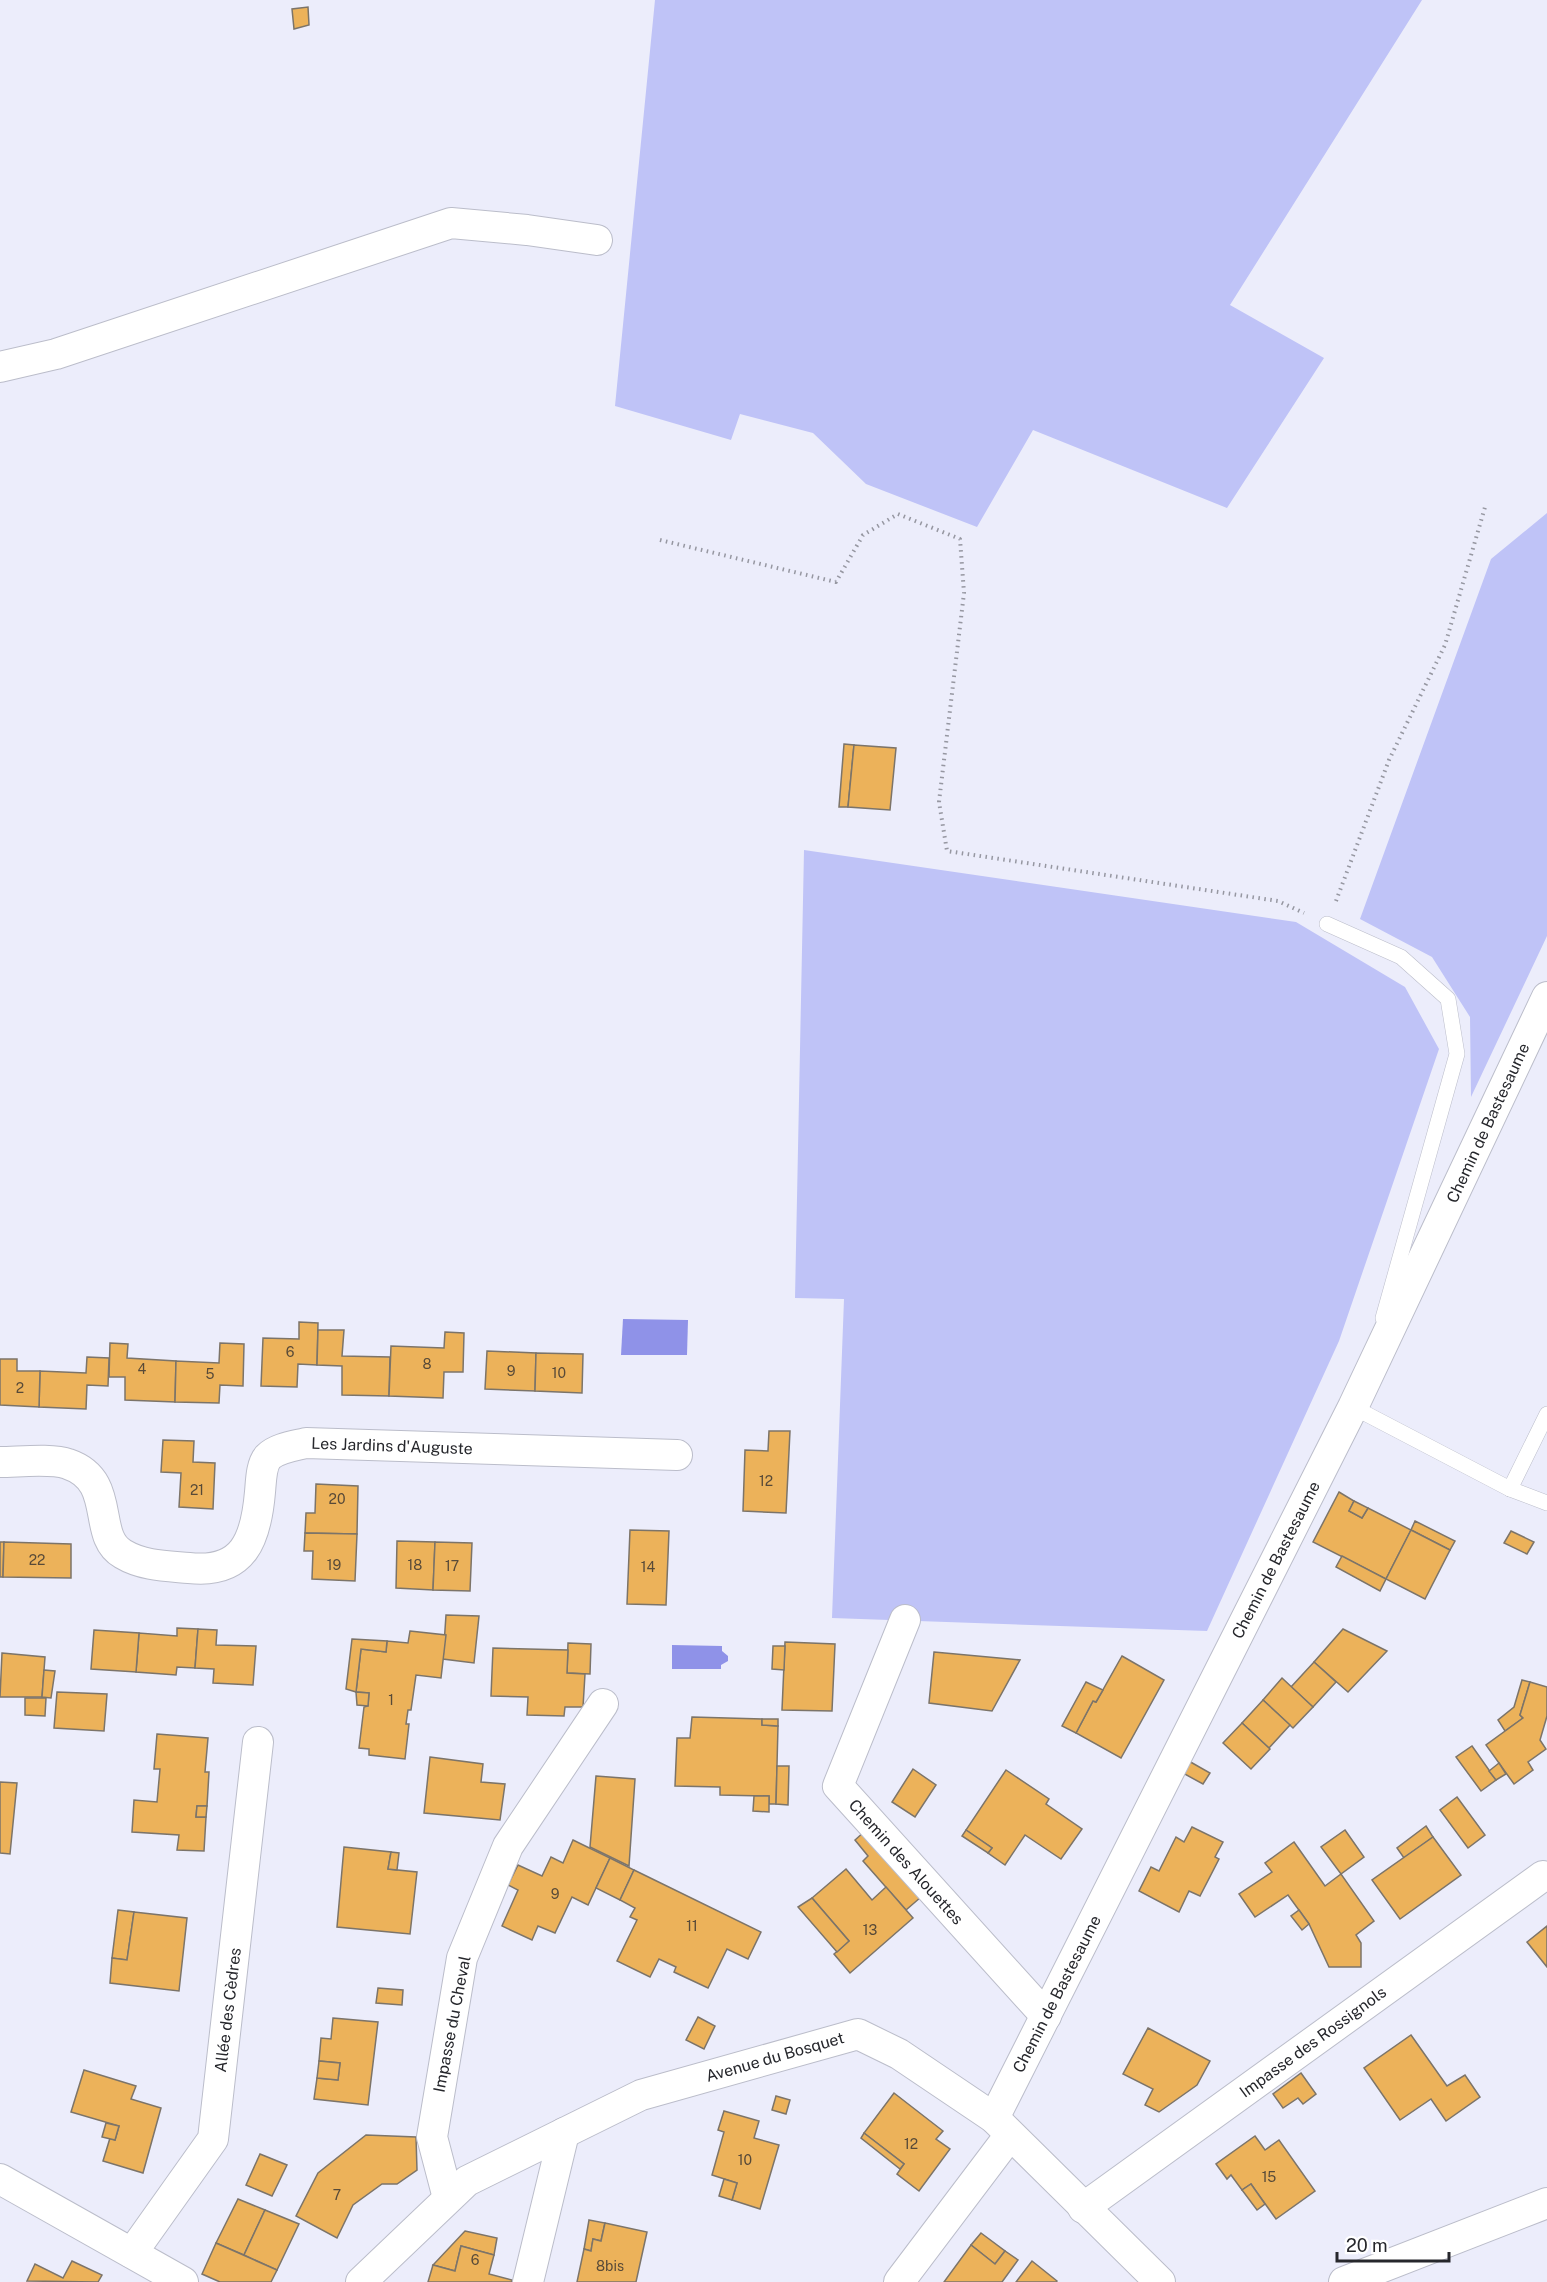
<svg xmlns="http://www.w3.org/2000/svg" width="1547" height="2282" font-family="'Public Sans',sans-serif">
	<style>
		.green { fill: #bfc3f7 }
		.water { fill: #8f92e8 }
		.building { fill: #ecb25a; stroke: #7c7469; stroke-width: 1.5 }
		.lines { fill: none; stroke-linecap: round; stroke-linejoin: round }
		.service-casing { stroke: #bbbdca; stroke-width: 16 }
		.minor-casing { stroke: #bbbdca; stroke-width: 32 }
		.path { stroke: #9697a1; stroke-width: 4; stroke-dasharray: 1.5 4.5; stroke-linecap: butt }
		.service { stroke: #fff; stroke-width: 15 }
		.minor { stroke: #fff; stroke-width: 30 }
		.labels { text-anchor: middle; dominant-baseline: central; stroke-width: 6; stroke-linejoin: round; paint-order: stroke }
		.number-label { font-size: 14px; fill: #584a38 }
		.street-label { font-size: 16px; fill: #26272c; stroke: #fff }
	</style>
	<rect width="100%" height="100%" fill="#ecedfb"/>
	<!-- green -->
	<g class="green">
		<path d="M655,0H1422L1230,305L1324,358L1227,508L1033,430L977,527L866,484L813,433L740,414L731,440L615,406Z"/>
		<path d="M1547,513V936L1471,1097L1470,1017L1432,957L1360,919L1491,559Z"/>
		<path d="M804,850L1296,922L1405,987L1439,1049L1339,1341L1207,1631L832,1618L844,1299L795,1298Z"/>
	</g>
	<!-- water -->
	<g class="water">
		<path d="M623,1319L688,1320L687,1355H621Z"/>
		<path d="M672,1645L722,1646V1651L728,1656V1661L721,1665V1669H672Z"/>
	</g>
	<!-- building -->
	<g class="building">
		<path d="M308,7L309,25L294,29L292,9Z"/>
		<path d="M844,744L854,745L848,807H839Z"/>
		<path d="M854,745L896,748L890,810L848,807Z"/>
		<path d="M299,1322L318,1323L317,1365L298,1364L297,1387L261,1386L263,1338L299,1339Z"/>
		<path d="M318,1330H344L342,1356L390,1357L389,1396L342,1395V1366L317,1365Z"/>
		<path d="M445,1332L464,1333L463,1372H444L443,1398L389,1396L391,1346L444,1348Z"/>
		<path d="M110,1343L128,1344L127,1358L176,1361L175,1402L125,1400V1377H109Z"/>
		<path d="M220,1343L244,1344L243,1386L220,1385L219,1403L175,1402L176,1361L219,1363Z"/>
		<path d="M487,1351L536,1353L535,1391L485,1389Z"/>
		<path d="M536,1353L583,1354L582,1393L535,1391Z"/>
		<path d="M87,1357L109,1358L108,1386L87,1385L86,1409L39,1407L40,1371L86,1373Z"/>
		<path d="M0,1359H17V1371H40L39,1407L0,1405Z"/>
		<path d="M769,1431H790L786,1513L743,1511L745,1450L768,1451Z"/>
		<path d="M163,1440L194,1441L193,1462L215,1463L213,1509L179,1507L181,1473L161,1472Z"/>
		<path d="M316,1484L358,1486L357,1534L305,1533L306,1513H315Z"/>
		<path d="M1339,1492L1354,1501L1349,1511L1362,1518L1368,1508L1411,1530L1386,1579L1313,1542Z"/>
		<path d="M1354,1501L1368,1508L1362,1518L1349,1511Z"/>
		<path d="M1415,1521L1455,1541L1450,1550L1411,1530Z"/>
		<path d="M630,1530L669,1531L666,1605L627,1604Z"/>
		<path d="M1411,1530L1450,1550L1425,1599L1386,1579Z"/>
		<path d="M1511,1531L1534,1542L1527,1554L1504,1543Z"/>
		<path d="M305,1533L357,1534L355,1581L312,1579L313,1551H304Z"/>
		<path d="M397,1541L435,1542L433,1590L396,1588Z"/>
		<path d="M0,1542H4L3,1577H0Z"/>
		<path d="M4,1542L71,1544V1578L3,1577Z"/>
		<path d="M435,1542L472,1543L470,1591L433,1590Z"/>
		<path d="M1342,1556L1386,1579L1380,1591L1336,1567Z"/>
		<path d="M446,1615L479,1616L474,1663L443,1659Z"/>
		<path d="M177,1628L198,1629L195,1668L177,1667L176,1675L136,1672L139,1633L177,1636Z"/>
		<path d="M198,1629L217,1630L216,1645L256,1646L253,1685L213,1683L214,1669L195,1668Z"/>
		<path d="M1343,1629L1387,1651L1348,1692L1314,1662Z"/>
		<path d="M94,1630L139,1633L136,1672L91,1669Z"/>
		<path d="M410,1631L446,1635L441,1678L416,1675L411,1710H408L406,1724H409L405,1759L369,1755V1749L359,1748L364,1707L368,1706L369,1693L356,1692L361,1649L386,1652L387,1641L408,1643Z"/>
		<path d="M352,1639L387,1641L386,1652L361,1649L356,1692L346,1689Z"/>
		<path d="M785,1642L835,1644L832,1711L782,1710Z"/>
		<path d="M568,1643L591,1644L590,1674L567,1673Z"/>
		<path d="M773,1646H785L784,1670L772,1669Z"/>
		<path d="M493,1648L568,1650L567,1673L585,1674L583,1707H565L564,1716L527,1715L528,1697L491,1696Z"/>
		<path d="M934,1652L1020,1660L992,1711L929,1703Z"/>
		<path d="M2,1653L45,1657L42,1697H0Z"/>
		<path d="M1122,1656L1164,1680L1121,1758L1076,1733L1093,1701L1096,1702Z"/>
		<path d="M1314,1662L1336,1682L1313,1707L1291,1687Z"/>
		<path d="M44,1670L55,1671L51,1698L42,1697Z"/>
		<path d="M1282,1678L1313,1707L1293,1728L1263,1700Z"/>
		<path d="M1522,1680L1530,1682L1520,1715L1523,1718L1505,1731L1498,1720L1514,1707Z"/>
		<path d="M1086,1682L1103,1690L1096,1702L1093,1701L1076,1733L1062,1726Z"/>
		<path d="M1530,1682L1547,1687V1716L1540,1740L1546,1749L1528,1762L1533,1770L1514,1784L1486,1745L1523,1718L1520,1715Z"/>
		<path d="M57,1692L107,1694L104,1731L54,1728Z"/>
		<path d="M356,1692L369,1693L368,1706L357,1705Z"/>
		<path d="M25,1698H46L45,1716L25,1715Z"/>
		<path d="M1263,1700L1290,1725L1269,1748L1242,1723Z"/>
		<path d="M692,1717L762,1719V1725L778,1726L776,1804H769V1796L720,1795V1787L675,1786L677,1738H690Z"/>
		<path d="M762,1719H778V1726L762,1725Z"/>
		<path d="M1242,1723L1270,1749L1251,1769L1223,1743Z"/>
		<path d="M157,1734L208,1738L205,1772H209L207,1806H197L196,1817H206L204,1851L177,1850L179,1835L132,1832L134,1800L157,1802L160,1769H154Z"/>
		<path d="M1472,1746L1496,1780L1481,1791L1456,1757Z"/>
		<path d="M430,1757L483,1764L481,1782L505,1784L500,1820L424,1813Z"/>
		<path d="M1187,1760L1210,1773L1203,1784L1181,1772Z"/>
		<path d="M1499,1763L1506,1774L1496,1780L1489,1771Z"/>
		<path d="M777,1766H789L788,1805L776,1804Z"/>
		<path d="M913,1769L936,1785L915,1817L892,1802Z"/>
		<path d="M1006,1770L1049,1799L1046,1804L1082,1829L1061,1859L1025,1835L1005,1865L988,1853L992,1848L966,1830Z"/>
		<path d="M596,1776L635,1779L629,1866L590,1847Z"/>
		<path d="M0,1782L17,1783L10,1854L0,1853Z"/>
		<path d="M754,1796H769V1812L753,1811Z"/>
		<path d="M1457,1797L1485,1835L1468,1848L1440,1810Z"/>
		<path d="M197,1806H207L206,1817H196Z"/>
		<path d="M1426,1826L1433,1837L1404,1858L1397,1848Z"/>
		<path d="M1192,1827L1223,1842L1215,1857L1219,1859L1200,1896L1189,1891L1179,1912L1139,1891L1151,1867L1159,1871L1176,1837L1184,1842Z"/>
		<path d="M966,1830L992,1848L988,1853L962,1836Z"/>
		<path d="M1345,1830L1364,1857L1341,1874L1321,1847Z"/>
		<path d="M865,1831L921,1897L906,1910L863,1861L868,1856L855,1840Z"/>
		<path d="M1433,1837L1461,1875L1400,1919L1372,1880Z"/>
		<path d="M573,1840L610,1858L588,1905L572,1897L555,1933L538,1926L532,1940L502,1926L518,1890L508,1885L518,1865L542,1876L551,1857L563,1863Z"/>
		<path d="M1294,1842L1325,1886L1341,1874L1374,1921L1356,1935L1361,1943V1967H1329L1309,1924L1288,1895L1255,1917L1239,1894L1272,1872L1265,1863Z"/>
		<path d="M344,1847L391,1852L388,1869L417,1872L410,1934L337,1927Z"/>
		<path d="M391,1852L399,1853L397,1870L388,1869Z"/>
		<path d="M610,1858L634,1870L620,1900L596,1888Z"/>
		<path d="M846,1869L872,1900L886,1887L913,1918L850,1973L834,1954L849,1941L812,1898Z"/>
		<path d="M634,1870L761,1932L748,1959L727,1949L708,1988L674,1972L676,1967L659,1959L650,1977L617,1961L637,1920L630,1917L635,1908L620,1900Z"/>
		<path d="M812,1898L849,1941L837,1952L798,1907Z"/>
		<path d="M118,1910L134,1912L127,1960L112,1958Z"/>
		<path d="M1299,1910L1309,1924L1302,1930L1291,1916Z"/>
		<path d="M134,1912L187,1918L179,1991L110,1983L112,1958L127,1960Z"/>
		<path d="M1547,1926V1967L1527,1942Z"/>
		<path d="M378,1988L403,1990L402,2005L376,2003Z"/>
		<path d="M698,2017L715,2026L704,2049L686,2040Z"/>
		<path d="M333,2018L378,2022L368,2105L314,2099L317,2078L338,2080L340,2063L319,2061L321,2038L331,2039Z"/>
		<path d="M1148,2028L1210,2061L1197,2085L1159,2112L1145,2105L1153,2089L1123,2074Z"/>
		<path d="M1411,2035L1447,2086L1465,2075L1480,2097L1446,2121L1431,2099L1400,2120L1364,2068Z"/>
		<path d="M319,2061L340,2063L338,2080L317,2078Z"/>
		<path d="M84,2070L136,2086L131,2099L161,2108L143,2173L103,2161L110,2138L115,2140L119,2126L71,2112Z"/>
		<path d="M1301,2073L1316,2094L1303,2104L1298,2098L1283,2108L1273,2094Z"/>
		<path d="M894,2093L943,2131L936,2139L950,2149L919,2191L897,2174L904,2164L864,2133Z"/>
		<path d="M776,2096L790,2100L786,2114L772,2110Z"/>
		<path d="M724,2111L759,2121L754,2138L779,2145L760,2209L732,2200L737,2183L712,2175L724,2132L718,2130Z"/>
		<path d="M106,2123L119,2126L115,2140L102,2137Z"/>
		<path d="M864,2133L904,2164L900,2169L861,2138Z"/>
		<path d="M366,2135L416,2137L417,2170L397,2184H382L353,2205L337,2238L296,2216L318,2173Z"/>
		<path d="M1255,2136L1265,2150L1279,2140L1315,2191L1276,2219L1251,2184L1242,2190L1231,2175L1227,2179L1216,2164Z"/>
		<path d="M260,2154L287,2165L272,2196L246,2185Z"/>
		<path d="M724,2179L737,2183L732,2200L719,2196Z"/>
		<path d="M1251,2184L1265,2204L1257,2210L1242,2190Z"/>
		<path d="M238,2199L265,2210L244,2255L216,2243Z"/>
		<path d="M265,2210L299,2224L277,2270L244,2255Z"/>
		<path d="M589,2220L605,2223L601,2241L593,2239L591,2251L584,2249Z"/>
		<path d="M605,2223L647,2232L636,2282H577L584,2249L591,2251L593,2239L601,2241Z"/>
		<path d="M465,2231L497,2238L494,2255L461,2246L455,2271L433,2265Z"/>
		<path d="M981,2233L1005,2251L995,2264L971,2245Z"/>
		<path d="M216,2243L277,2270L271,2282H220L202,2274Z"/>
		<path d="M971,2245L995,2264L1005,2251L1018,2260L1002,2282H944Z"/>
		<path d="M461,2246L494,2255L489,2274L512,2280V2282H428L433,2265L455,2271Z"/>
		<path d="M72,2261L102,2275L98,2282L27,2281L35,2264L63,2278Z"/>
		<path d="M1032,2261L1057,2281L1056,2282H1016Z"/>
	</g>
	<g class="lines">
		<defs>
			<g id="service">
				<path d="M1327,924L1401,957L1448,999L1457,1054L1383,1318"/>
				<path d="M1353,1407L1510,1489L1547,1503"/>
				<path d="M1510,1489L1547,1414"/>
			</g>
			<g id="minor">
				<path d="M0,367L56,354L451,223L527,230L597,240"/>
				<path d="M0,1462C18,1462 52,1458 68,1464C118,1481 91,1536 123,1554C143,1566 167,1566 189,1568C244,1574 256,1539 260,1492C261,1482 261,1465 268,1457C277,1448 294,1446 306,1443L677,1455"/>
				<path d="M905,1620L838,1786L1046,2016"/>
				<path d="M994,2118L1353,1407L1547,997"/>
				<path d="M0,2179L183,2282"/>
				<path d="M448,2198L432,2137L462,1958L508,1846L603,1704"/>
				<path d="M1083,2208L1543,1876"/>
				<path d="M132,2253L213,2139L258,1742"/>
				<path d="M361,2282L467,2181L641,2095L858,2034L899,2054L994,2118L1160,2282"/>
				<path d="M528,2282L564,2133"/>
				<path d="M899,2282L1010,2135"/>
				<path d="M1344,2282L1547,2203"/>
			</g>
		</defs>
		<!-- service casing -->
		<use href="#service" class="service-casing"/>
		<!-- minor casing -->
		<use href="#minor" class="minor-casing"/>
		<!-- path -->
		<g class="path">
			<path d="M660,540L836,582L863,535L898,514L960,539L964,593L939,802L947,851L1278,901L1304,913"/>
			<path d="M1336,901L1389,760L1445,645L1485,507"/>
		</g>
		<!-- service -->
		<use href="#service" class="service"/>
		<!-- minor -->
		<use href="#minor" class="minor"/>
	</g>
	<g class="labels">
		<!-- number labels -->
		<g class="number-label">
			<text x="290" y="1352">6</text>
			<text x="427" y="1364">8</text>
			<text x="142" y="1369">4</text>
			<text x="511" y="1371">9</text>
			<text x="559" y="1373">10</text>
			<text x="210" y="1374">5</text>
			<text x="20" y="1388">2</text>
			<text x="766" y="1481">12</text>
			<text x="197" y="1490">21</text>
			<text x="337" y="1499">20</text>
			<text x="37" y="1560">22</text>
			<text x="334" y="1565">19</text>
			<text x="415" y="1565">18</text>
			<text x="452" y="1566">17</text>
			<text x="648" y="1567">14</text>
			<text x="391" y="1700">1</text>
			<text x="555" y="1894">9</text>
			<text x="692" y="1926">11</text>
			<text x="870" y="1930">13</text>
			<text x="911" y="2144">12</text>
			<text x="745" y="2160">10</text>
			<text x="1269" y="2177">15</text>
			<text x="337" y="2195">7</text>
			<text x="475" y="2260">6</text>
			<text x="610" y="2266">8bis</text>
		</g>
		<!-- street labels -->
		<g class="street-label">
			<text transform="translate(1488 1123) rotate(-65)">Chemin de Bastesaume</text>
			<text transform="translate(392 1446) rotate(2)">Les Jardins d'Auguste</text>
			<text transform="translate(1276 1560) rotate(-63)">Chemin de Bastesaume</text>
			<text transform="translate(906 1862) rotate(48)">Chemin des Alouettes</text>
			<text transform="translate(1057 1994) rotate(-63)">Chemin de Bastesaume</text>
			<text transform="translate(228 2010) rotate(-83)">Allée des Cèdres</text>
			<text transform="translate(452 2024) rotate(-79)">Impasse du Cheval</text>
			<text transform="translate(1313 2042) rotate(-36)">Impasse des Rossignols</text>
			<text transform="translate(775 2057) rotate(-16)">Avenue du Bosquet</text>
		</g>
	</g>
	<!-- scale -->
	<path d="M1337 2252v9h112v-9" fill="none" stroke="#26272c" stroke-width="3"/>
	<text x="1346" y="2252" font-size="18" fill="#26272c" stroke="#ffffff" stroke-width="4.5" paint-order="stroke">20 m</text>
</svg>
